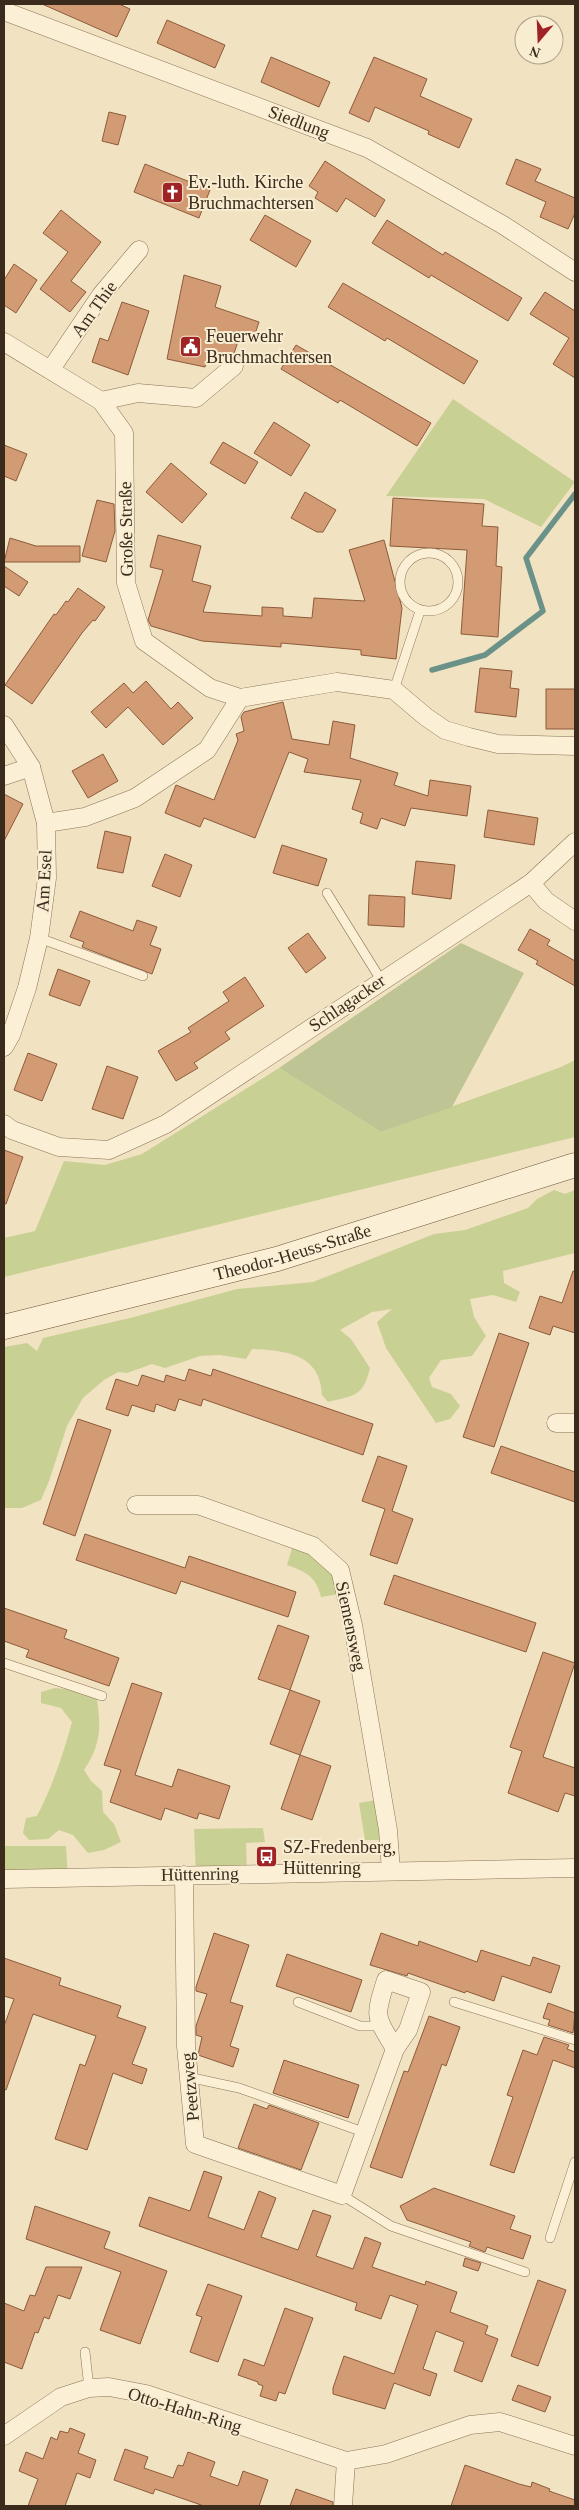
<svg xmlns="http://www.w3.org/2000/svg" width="579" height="2510" font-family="'Times New Roman',serif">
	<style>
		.green { fill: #c9d094 }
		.cemetery { fill: #bec494 }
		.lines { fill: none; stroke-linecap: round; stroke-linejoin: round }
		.stream { stroke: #6a9288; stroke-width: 5.5 }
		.building { fill: #d29b74; stroke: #8d5b3b }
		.lane-casing { stroke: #8c7357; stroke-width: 10 }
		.street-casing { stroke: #8c7357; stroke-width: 19 }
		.secondary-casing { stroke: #6d543a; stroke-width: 25 }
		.lane { stroke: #fbefd5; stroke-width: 9 }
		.street { stroke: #fbefd5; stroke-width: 18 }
		.secondary { stroke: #fbefd5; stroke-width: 24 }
		.labels { text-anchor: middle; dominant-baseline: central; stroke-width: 4; stroke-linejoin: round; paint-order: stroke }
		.street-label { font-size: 18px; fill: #3a2b1c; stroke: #f8ecd1 }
		.poi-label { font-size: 18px; fill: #3a2b1c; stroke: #f8ecd1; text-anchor: start }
	</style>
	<rect width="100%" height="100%" fill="#f1e2c1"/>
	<!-- green -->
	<g class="green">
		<path d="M453,399L575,482L541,527L484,499L386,496Z"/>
		<path d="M575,1060V1137L4,1277V1238L35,1231L64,1161L105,1165L142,1154L279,1068L381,1132L561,1067Z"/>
		<path d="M554,1190L565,1194L575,1190V1253L503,1271L504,1283L520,1292L516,1302L493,1295L470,1299L474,1317L486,1336L472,1356L441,1360L429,1378L432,1387L451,1394L460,1406L450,1419L436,1423L386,1348L377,1322L392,1309L372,1312L340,1330L351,1339L370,1368C363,1397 355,1395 328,1402L322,1395C320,1353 285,1351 252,1349L246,1359L220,1355L200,1356L165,1368L152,1364L127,1373L118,1372L104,1380L83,1398L67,1426L49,1481L41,1500L22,1508H4V1347L27,1343L37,1351L43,1338L130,1318L237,1289L313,1282L434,1234L465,1230L528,1208L537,1199Z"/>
		<path d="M295,1539L313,1546L345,1593L321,1597C316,1576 306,1572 287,1565Z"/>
		<path d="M55,1688L76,1690L97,1699C101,1729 101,1744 84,1770L91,1781L102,1791L103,1812L114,1824L121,1842L104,1850L88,1853L73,1835L59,1830L48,1839L29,1840L23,1833L26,1818L37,1816C53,1785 63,1755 72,1722L61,1708L41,1703V1692Z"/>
		<path d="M382,1799L389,1840H365L359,1803Z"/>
		<path d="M263,1828L265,1842L246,1843L247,1873L196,1875L194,1829Z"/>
		<path d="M4,1846H66L68,1878L4,1879Z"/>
	</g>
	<!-- cemetery -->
	<path class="cemetery" d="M461,943L524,973L452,1107L381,1132L279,1068Z"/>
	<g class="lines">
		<!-- stream -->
		<path class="stream" d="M432,670L485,655L543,611L526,558L575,494"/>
	</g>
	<!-- building -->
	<g class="building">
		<path d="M42,4H119L130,9L117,37Z"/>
		<path d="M167,20L225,45L215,68L157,43Z"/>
		<path d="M271,57L330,82L319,107L261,82Z"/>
		<path d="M374,57L427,79L420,96L472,119L459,148L428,134L429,131L375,107L369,122L349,113Z"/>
		<path d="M109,112L126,116L118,145L102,141Z"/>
		<path d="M516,159L541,169L535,181L575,198V213L568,229L540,217L546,202L506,184Z"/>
		<path d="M325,161L385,200L375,217L346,198L337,212L315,198L318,192L309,186Z"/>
		<path d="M145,164L210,190L199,218L134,192Z"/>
		<path d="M61,210L101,242L71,281L86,292L70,312L40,289L68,252L43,233Z"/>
		<path d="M265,215L311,241L296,267L250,240Z"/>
		<path d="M387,220L443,255L445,252L522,298L508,321L431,275L429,278L372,243Z"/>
		<path d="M14,264L37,280L16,313L4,305V280Z"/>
		<path d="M184,275L221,286L215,307L259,322L254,337L241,333L233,356L209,350L205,367L167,359Z"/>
		<path d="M343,283L478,361L464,384L387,338L385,341L328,307Z"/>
		<path d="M545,292L575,311V378L553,364L569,338L530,314Z"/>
		<path d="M122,302L149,311L128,375L92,362L100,338L108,341Z"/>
		<path d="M296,345L431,423L417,446L340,400L338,403L281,369Z"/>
		<path d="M274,422L310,445L291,476L254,453Z"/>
		<path d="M223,442L258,462L245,484L210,463Z"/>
		<path d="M4,445L27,454L16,481L4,476Z"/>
		<path d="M171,463L207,494L182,523L146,492Z"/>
		<path d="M305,492L336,510L323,532H317L291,518Z"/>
		<path d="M393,498L484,504L482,526L498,527L496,566L502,567L498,637L461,634L467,550L390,546Z"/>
		<path d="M97,500L114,504L115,531L106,562L82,556Z"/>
		<path d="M158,535L201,546L192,581L211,586L203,612L262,616V607L283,608V616L312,618L314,598L365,601L349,550L384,540L402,608L396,659L361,655V650L281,643V647L202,641L151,626L148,620L163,570L150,567Z"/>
		<path d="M10,538L36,546H80V562H4Z"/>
		<path d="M4,566L28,582L19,596L4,586Z"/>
		<path d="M78,588L105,607L95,621L93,620L82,633L32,704L5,685L54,614L56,615L66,601L68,602Z"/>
		<path d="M480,668L512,671L510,688L519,689L516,717L475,712Z"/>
		<path d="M146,681L171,709L178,702L193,718L163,745L128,707L106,728L91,712L124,683L133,693Z"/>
		<rect x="546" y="689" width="29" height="40"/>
		<path d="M283,702L292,739L329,745L333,721L355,725L350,758L398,773L394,785L428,796L430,780L471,786L467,816L411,808L405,826L381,818L377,829L360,823L363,813L352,809L361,780L304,772L308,759L289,752L255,838L204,818L200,827L165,813L176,785L214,800L238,740L236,734L244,731L241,717L244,712Z"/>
		<path d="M103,754L118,781L88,798L72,771Z"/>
		<path d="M4,794L23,804L4,841Z"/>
		<path d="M488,810L538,818L534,845L484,837Z"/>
		<path d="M105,831L131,837L123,873L97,868Z"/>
		<path d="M282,845L327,859L318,886L273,873Z"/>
		<path d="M165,854L192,865L180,897L152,886Z"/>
		<path d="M416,861L455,865L451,899L412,894Z"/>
		<path d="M369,895L405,897L404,927L368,925Z"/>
		<path d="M80,911L133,931L137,920L157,927L150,945L161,949L152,974L82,947L84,942L70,937Z"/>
		<path d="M530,929L550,940L547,945L575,961V986L536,964L538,961L518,950Z"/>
		<path d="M308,933L326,958L306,973L288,948Z"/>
		<path d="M58,969L90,981L80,1006L49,995Z"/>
		<path d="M245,977L264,1006L225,1032L230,1039L194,1063L198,1068L176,1081L158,1051L191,1032L188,1028L229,1001L223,992Z"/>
		<path d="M28,1053L57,1064L42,1101L14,1090Z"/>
		<path d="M107,1066L138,1077L123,1119L92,1109Z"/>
		<path d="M4,1150L23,1157L6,1204H4Z"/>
		<path d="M573,1271H575V1333L553,1326L550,1335L529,1328L540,1296L562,1303Z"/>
		<path d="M499,1333L529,1343L494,1447L463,1437Z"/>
		<path d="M189,1369L211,1376L213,1369L373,1424L363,1455L203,1399L201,1406L179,1399L175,1411L156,1404L154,1412L132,1405L128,1416L106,1409L116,1379L138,1386L142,1375L164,1382L166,1375L185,1381Z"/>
		<path d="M78,1419L111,1430L75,1536L43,1524Z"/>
		<path d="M501,1446L575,1472V1502L491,1473Z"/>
		<path d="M378,1456L407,1466L392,1511L413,1519L397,1564L370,1555L385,1509L362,1501Z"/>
		<path d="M85,1534L185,1568L189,1556L296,1592L288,1617L181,1581L176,1594L76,1560Z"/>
		<path d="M394,1575L536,1623L526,1652L384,1604Z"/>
		<path d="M4,1608L67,1630L64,1638L119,1658L109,1686L26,1657L29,1650L4,1641Z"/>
		<path d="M278,1625L309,1636L290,1690L258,1679Z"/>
		<path d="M543,1652L575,1663L543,1757L575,1768V1796L565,1793L558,1812L508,1793L522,1751L510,1747Z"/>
		<path d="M132,1683L162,1693L135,1775L172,1787L178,1769L230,1786L219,1819L199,1813L197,1819L165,1808L161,1820L110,1802L121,1770L104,1765Z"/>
		<path d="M290,1690L320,1701L300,1755L270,1744Z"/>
		<path d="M300,1755L331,1766L312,1820L281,1809Z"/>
		<path d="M214,1933L249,1945L230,2002L243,2006L230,2046L239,2049L233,2067L198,2055L202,2037L196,2035V2026L207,1994L196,1991V1987Z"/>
		<path d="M381,1933L418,1946L419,1941L477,1962L481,1950L530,1966L533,1957L560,1966L551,1993L502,1976L494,2001L466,1991L465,1993L408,1973L407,1976L370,1965Z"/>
		<path d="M287,1954L362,1980L351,2012L276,1986Z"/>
		<path d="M4,1958L61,1978L59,1985L121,2006L117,2017L146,2027L132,2064L147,2069L142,2084L113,2073L87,2150L55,2139L80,2064L85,2066L96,2036L33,2014L6,2090L4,2089V2026L14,1999L4,1996Z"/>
		<path d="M548,2003L575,2013L573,2033L548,2025L550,2020L543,2018Z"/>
		<path d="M429,2016L460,2027L446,2066L442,2064L402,2178L370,2167L404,2071L408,2072Z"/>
		<path d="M544,2037L569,2045L567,2049L575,2052V2068L553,2060L514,2173L490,2165L513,2097L507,2095L523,2050L537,2055Z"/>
		<path d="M284,2060L359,2085L348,2118L273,2093Z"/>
		<path d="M254,2104L267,2109L269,2105L319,2123L301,2170L238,2148Z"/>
		<path d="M204,2171L222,2177L208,2217L244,2230L259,2191L276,2198L261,2237L298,2250L313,2210L331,2216L316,2256L353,2269L365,2237L381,2243L372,2267L425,2285L426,2281L457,2292L450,2312L488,2326L485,2334L498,2339L482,2382L454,2371L464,2342L436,2331L423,2369L437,2374L430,2396L394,2383L385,2409L333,2394V2388L344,2356L394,2374L418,2305L390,2295L381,2319L355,2310L357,2303L139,2226L149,2197L190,2211Z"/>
		<path d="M434,2188L515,2216L510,2229L531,2236L523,2259L487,2247L485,2252L469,2246L471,2242L407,2220L400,2206Z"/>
		<path d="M35,2206L110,2232L104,2248L167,2271L140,2344L100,2330L121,2272L26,2239Z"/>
		<path d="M465,2258L481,2263L478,2271L463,2266Z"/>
		<path d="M46,2267H82L70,2299L58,2295L49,2319L44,2317L38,2333L35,2332L22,2369L4,2362V2303L24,2311L30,2295L35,2296Z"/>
		<path d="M538,2280L566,2290L538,2366L511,2356Z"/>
		<path d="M208,2284L242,2296L218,2362L190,2352L202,2317L196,2315Z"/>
		<path d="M285,2308L313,2318L285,2394L279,2392L276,2401L260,2396L263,2386L258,2384V2382L238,2375L244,2359L264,2366Z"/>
		<path d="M518,2385L551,2397L545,2412L512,2400Z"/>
		<path d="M70,2428L85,2434L78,2453L96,2460L90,2478L77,2473L65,2506H28L38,2479L19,2471L26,2452L43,2459L51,2437L57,2440L60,2431L68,2433Z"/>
		<path d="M125,2449L148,2457L144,2468L173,2478L178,2465L183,2466L188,2452L215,2462L210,2476L238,2486L243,2471L268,2480L259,2506H204L155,2489L153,2494L114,2480Z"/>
		<path d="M465,2465L519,2484L531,2487L532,2482L550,2489L549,2491L575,2500V2506H451Z"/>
		<path d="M296,2489L333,2502V2506H290Z"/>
	</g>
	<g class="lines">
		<defs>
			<g id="lane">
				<circle cx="429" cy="582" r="29"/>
				<path d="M394,690L420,611"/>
				<path d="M327,893L381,980"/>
				<path d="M39,938L143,976"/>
				<path d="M4,1663L102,1696"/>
				<path d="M298,2002L360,2026H381"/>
				<path d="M454,2002L575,2040"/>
				<path d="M188,2077L239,2088L366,2133"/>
				<path d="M342,2195L391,2226L525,2272"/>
				<path d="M550,2238L575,2162"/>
				<path d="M85,2352L89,2388"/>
			</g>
			<g id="street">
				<path d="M4,11L367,148L503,225L575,272"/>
				<path d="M4,342L101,401L124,433L126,583L144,641L210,688L240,698L337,682L394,690L426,717L445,730L469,737L498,744L575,746"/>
				<path d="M51,369L101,295L139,250"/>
				<path d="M101,401L138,393L196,398L234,366"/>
				<path d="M4,725L31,767L46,823L47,878L39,938L27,988L11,1035L4,1047"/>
				<path d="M4,776L31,767"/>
				<path d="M46,823L85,817L135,798L207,750L240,698"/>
				<path d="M531,883L546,901L575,921"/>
				<path d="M4,1124L12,1130L59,1147L109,1150L166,1124L531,883L575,842"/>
				<path d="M556,1423H575"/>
				<path d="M136,1505H198L313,1546L340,1570L353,1625L388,1830L391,1871"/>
				<path d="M184,1875L186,2046L195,2144L342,2195L395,2049L408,2030L421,1992L386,1980C374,2018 375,2015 395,2049"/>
				<path d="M4,1879L575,1868"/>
				<path d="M4,2436L61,2397L89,2388L109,2387L146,2394L346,2461L386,2454L470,2425L500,2422L575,2446"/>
				<path d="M343,2506L346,2461"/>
			</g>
			<g id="secondary">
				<path id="s1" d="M4,1327L277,1259L575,1165"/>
			</g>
		</defs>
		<!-- lane casing -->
		<use href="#lane" class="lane-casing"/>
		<!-- street casing -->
		<use href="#street" class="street-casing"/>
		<!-- secondary casing -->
		<use href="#secondary" class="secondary-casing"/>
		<!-- lane -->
		<use href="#lane" class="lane"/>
		<!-- street -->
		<use href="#street" class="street"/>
		<!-- secondary -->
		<use href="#secondary" class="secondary"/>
	</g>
	<!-- icons -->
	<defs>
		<symbol id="church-square" viewBox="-11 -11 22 22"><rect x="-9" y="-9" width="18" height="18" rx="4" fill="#9f2324" stroke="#f8ecd1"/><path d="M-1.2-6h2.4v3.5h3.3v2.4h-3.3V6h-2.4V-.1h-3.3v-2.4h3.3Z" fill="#fff"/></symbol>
		<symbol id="civic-square" viewBox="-11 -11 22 22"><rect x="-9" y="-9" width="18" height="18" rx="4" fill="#9f2324" stroke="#f8ecd1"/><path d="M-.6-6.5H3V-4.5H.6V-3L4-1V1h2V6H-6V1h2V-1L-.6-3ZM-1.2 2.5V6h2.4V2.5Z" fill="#fff"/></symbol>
		<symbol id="bus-square" viewBox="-11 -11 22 22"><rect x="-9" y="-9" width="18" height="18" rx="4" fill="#9f2324" stroke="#f8ecd1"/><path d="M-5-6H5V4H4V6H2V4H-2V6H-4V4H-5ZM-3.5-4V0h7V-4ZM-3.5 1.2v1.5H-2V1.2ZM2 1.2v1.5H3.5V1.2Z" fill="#fff"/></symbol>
	</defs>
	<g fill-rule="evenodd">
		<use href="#church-square" x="160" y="180" width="25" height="25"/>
		<use href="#civic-square" x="178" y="334" width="25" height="25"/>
		<use href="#bus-square" x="254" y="1844" width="25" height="25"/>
	</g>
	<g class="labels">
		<!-- street labels -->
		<g class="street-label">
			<text transform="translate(299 122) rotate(21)">Siedlung</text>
			<text transform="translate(94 309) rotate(-54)">Am Thie</text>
			<text transform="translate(126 529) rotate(-91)">Große Straße</text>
			<text transform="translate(44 881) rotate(-87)">Am Esel</text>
			<text transform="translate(347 1003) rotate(-34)">Schlagacker</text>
			<text stroke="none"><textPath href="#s1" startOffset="298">Theodor-Heuss-Straße</textPath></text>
			<text transform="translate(351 1626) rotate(78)">Siemensweg</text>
			<text transform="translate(200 1874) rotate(-1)">Hüttenring</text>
			<text transform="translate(190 2087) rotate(-95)">Peetzweg</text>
			<text transform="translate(185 2410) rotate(17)">Otto-Hahn-Ring</text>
		</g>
		<!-- poi labels -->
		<g class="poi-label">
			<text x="188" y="182">Ev.-luth. Kirche<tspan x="188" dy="21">Bruchmachtersen</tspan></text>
			<text x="206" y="336">Feuerwehr<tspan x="206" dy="21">Bruchmachtersen</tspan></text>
			<text x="283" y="1847">SZ-Fredenberg,<tspan x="283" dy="21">Hüttenring</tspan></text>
		</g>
	</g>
	<!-- border -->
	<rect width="579" height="2510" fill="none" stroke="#3a2b1c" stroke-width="10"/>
	<!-- north arrow -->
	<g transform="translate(539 40) rotate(199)"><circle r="24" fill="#f8ecd1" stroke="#ac9f89"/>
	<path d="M0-4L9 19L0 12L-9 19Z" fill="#9f2324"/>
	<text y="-8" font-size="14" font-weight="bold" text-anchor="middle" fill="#3a2b1c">N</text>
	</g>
</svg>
